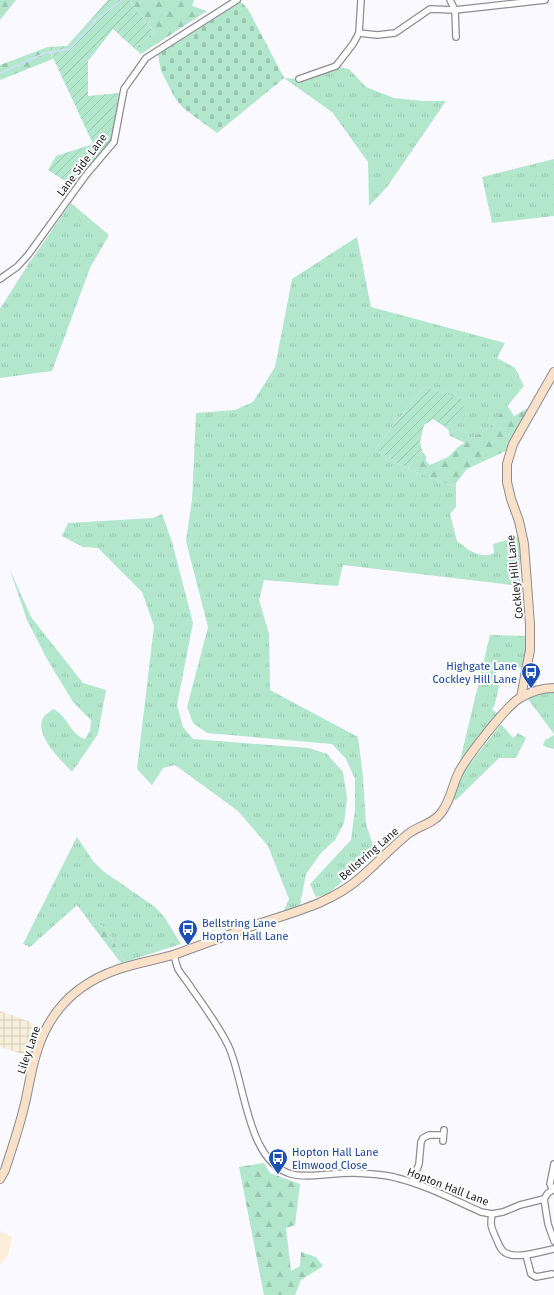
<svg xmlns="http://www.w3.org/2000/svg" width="554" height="1295" font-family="'Fira Sans',sans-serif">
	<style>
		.commercial { fill: #fceeda }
		.industrial { fill: url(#industrial-grid) }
		.grass { fill: url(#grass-tufts) }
		.forest { fill: url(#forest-firs) }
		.cemetery { fill: url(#cemetery-stones) }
		.garden { fill: url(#garden-furrows) }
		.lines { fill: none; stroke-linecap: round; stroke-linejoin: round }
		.stream { stroke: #d0dffb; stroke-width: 1.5 }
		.street-casing { stroke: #8d8c91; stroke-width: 8 }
		.secondary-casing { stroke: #8d8c91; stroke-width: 10 }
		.street { stroke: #fff; stroke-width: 5.5 }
		.secondary { stroke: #f9e1c9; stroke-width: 8 }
		.labels { text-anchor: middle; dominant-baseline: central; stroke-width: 4; stroke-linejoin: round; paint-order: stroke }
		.street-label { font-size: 11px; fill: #262527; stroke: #fff }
		.transit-label { font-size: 11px; fill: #164399; stroke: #fff; text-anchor: start }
	</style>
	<defs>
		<pattern id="industrial-grid" width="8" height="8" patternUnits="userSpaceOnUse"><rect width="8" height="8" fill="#f8efda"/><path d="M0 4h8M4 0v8" fill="none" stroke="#d4cdbb"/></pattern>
		<pattern id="grass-tufts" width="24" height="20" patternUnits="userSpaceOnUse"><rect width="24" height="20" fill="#b2e7cc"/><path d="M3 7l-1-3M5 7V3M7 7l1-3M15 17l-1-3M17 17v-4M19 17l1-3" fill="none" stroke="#99c6af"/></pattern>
		<pattern id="forest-firs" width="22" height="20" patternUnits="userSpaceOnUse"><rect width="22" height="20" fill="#b2e7cc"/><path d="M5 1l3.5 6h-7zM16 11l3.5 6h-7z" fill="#99c6af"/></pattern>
		<pattern id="cemetery-stones" width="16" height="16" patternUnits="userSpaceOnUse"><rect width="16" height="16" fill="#b2e7cc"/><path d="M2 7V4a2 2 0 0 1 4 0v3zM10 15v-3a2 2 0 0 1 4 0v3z" fill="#99c6af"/></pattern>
		<pattern id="garden-furrows" width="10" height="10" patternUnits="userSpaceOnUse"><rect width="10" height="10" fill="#b2e7cc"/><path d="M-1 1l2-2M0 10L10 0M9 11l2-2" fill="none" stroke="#99c6af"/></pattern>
	</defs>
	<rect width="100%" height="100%" fill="#faf9ff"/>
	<!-- commercial -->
	<path class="commercial" d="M0,1231L12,1237L8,1255L0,1265Z"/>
	<!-- industrial -->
	<path class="industrial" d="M0,1011L31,1022L39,1030L31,1057L0,1047Z"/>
	<!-- grass -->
	<g class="grass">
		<path d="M331,65L349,69L366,87L394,98L423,101H446L387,187L369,206L368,162L332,112L284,78L299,79Z"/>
		<path d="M554,159V216L492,223L482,177Z"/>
		<path d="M71,203L109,235L90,268L52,371L0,378V309L27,266Z"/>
		<path d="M357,237L371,307L505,343L497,358L515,368L524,386L490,427L465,443L450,436L448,429L466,401L424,386L375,450L408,469L456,487V507L450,514L457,541C467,549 480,560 494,553L493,544L520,536V586L343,565L338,586L264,580L259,600L269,634L270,690L358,737L363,777L366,824L375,852L328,894L316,897L310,884L351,840L355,809V779L346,759L332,744L207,733L193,723L187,707L208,627L186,541L192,500L196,413L235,410L253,402L275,367L292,279Z"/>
		<path d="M162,514L172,542L193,623L177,705L183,727L193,739L309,748L327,754L343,772L347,798L344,823L335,840L321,853L306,874L300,905L283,912L289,899L268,846L238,811L175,765L163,768L152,785L137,769L154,626L142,592L98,548L83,547L62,536L68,523L153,518Z"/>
		<path d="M10,570L31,617L83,683L106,690L98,734L72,772C61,760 34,735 43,718C45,714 50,712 53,709C67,715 70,734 85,739L90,731L91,720L73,702L47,659L27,620Z"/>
		<path d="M490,635L528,636L524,668L505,665L504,669H497L495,676L501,677L495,704L492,710L500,714L460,761Z"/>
		<path d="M543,692H554V734L527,698Z"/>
		<path d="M501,724L513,738L518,733L526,738L516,758H499L456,800L452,799L463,773Z"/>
		<path d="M554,735V749L546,747L543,745L545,740Z"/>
		<path d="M77,837L93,861L103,871L155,907L165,918L181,944L125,962L106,928L97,923L94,928L77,905L30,947L23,944Z"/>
	</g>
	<!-- forest -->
	<g class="forest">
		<path d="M0,0H16L0,20Z"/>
		<path d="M129,0H194L192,6L207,11L141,54L135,49L154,32Z"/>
		<path d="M48,47L53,59L0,80V65Z"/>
		<path d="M507,405L514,416L528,408L508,450L467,469L456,483V487L408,469L415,456L422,451L426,456V461L430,465L448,457L458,447L490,427Z"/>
		<path d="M97,923L106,928L125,962L121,963L94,928Z"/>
		<path d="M264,1163L270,1173L300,1184L295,1225L286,1228L291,1271L300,1266L301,1252L316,1257L323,1266L301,1280L295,1295H264L239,1167Z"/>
	</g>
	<!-- cemetery -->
	<path class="cemetery" d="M241,2L248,9L284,78L217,133L183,108L175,98L161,71L158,55Z"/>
	<!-- garden -->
	<g class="garden">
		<path d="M108,0H129L154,32L135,49L113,29L88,61V96L119,93L111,142L73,186L48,170L56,156L93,144L48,47L67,46Z"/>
		<path d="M424,386L467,401L448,429L433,419L424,425L420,442L422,451L415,456L408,469L375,450Z"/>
	</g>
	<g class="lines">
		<!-- stream -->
		<path class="stream" d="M0,73L45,53L70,49L96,20L122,0"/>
		<defs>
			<g id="street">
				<path d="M450,0L455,10L456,37"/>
				<path d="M359,33L377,35L395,33L430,9L455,10L545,0"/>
				<path d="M299,79L336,66L353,44L359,33L361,0"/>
				<path d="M0,279L17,267L28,255L86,175L114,142L124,89L146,58L237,0"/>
				<path d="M174,954C175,959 176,964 178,969C182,976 188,982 192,989C205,1007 218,1025 228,1045C245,1080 246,1161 291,1174C309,1179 336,1172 355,1173C368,1174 384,1174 397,1178C426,1185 454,1200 481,1212L492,1214L503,1212L520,1205L544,1199"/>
				<path d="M443,1141L444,1130"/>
				<path d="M412,1182L419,1164L421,1142L423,1138L429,1135H443"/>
				<path d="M553,1190L550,1184L554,1164"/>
				<path d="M544,1199L548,1224L554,1241"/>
				<path d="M544,1199L548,1193L554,1189"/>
				<path d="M492,1214C490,1225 491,1227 496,1238C498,1242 499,1247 503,1251C513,1261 542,1251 554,1249"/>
				<path d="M526,1255L531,1274L536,1277L552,1274"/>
			</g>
			<g id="secondary">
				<path d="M521,697L530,650V624L524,544L519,521L511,499L507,482V464L513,444L554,372"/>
				<path d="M0,1179L5,1170C13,1145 22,1120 27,1094C31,1074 35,1052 44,1033C59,1001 86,980 119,969C137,963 155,960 173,955C202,945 230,934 258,924C294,912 332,903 361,877C377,863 391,848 408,834C418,826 433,824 441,813C450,802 452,787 458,774C465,759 507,705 520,698C530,692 542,688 554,688"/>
			</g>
		</defs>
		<!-- street casing -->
		<use href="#street" class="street-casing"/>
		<!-- secondary casing -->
		<use href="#secondary" class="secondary-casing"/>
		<!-- street -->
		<use href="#street" class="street"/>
		<!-- secondary -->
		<use href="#secondary" class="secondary"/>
	</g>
	<!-- icons -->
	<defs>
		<symbol id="bus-pin" viewBox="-11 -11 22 30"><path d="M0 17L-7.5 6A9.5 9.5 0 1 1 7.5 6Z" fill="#1a4fb4" stroke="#fff"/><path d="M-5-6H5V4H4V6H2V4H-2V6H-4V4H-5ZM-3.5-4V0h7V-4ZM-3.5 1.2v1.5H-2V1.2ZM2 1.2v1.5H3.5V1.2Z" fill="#fff"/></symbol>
	</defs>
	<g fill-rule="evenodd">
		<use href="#bus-pin" x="520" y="661" width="22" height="30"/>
		<use href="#bus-pin" x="177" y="918" width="22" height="30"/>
		<use href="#bus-pin" x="267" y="1147" width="22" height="30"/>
	</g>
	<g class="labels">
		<!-- street labels -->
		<g class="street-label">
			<text transform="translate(82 165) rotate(-53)">Lane Side Lane</text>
			<text transform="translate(515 577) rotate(-96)">Cockley Hill Lane</text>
			<text transform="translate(369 854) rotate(-41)">Bellstring Lane</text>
			<text transform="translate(29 1050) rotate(-71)">Liley Lane</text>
			<text transform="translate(448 1187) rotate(21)">Hopton Hall Lane</text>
		</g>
		<!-- transit labels -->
		<g class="transit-label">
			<text x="517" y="666" text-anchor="end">Highgate Lane<tspan x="517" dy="13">Cockley Hill Lane</tspan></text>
			<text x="202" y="923">Bellstring Lane<tspan x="202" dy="13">Hopton Hall Lane</tspan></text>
			<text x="292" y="1152">Hopton Hall Lane<tspan x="292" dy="13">Elmwood Close</tspan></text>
		</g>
	</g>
</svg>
